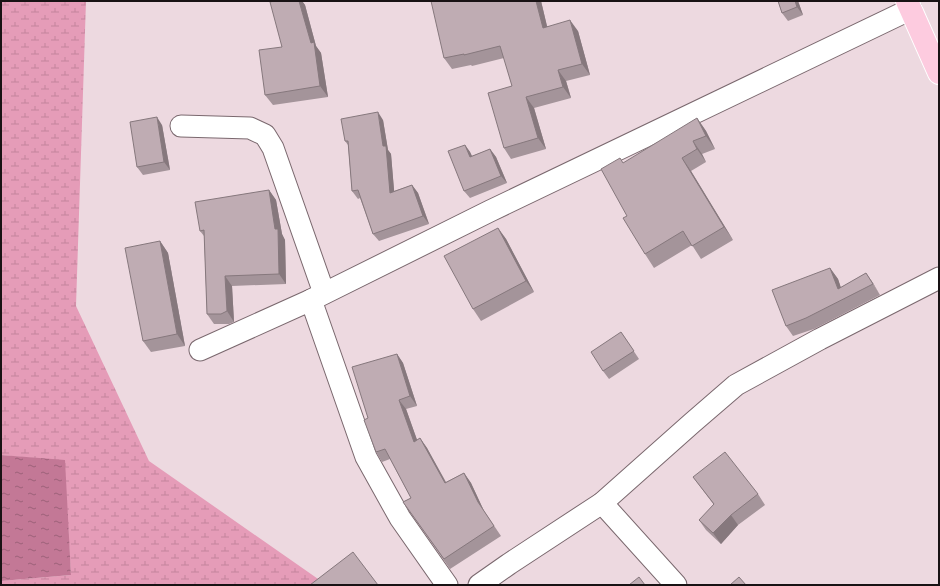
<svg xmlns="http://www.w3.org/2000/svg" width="940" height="586" font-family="Montserrat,sans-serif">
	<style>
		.wetland { fill: url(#wetland-marsh) }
		.water { fill: url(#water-ripples) }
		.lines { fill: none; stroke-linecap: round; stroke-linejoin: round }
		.street-casing { stroke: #7a686e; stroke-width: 23 }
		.primary-casing { stroke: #fff; stroke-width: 24 }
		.street { stroke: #fff; stroke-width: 21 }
		.primary { stroke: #fdcbdf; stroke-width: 22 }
		.wall { fill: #a4949a }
		.shaded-wall { fill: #86787d }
		.building { fill: #bfacb3; stroke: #86787d }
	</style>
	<defs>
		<pattern id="wetland-marsh" width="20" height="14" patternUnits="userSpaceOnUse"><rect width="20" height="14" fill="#e59cb8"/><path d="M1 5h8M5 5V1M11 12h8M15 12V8" fill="none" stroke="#c4859d"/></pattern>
		<pattern id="water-ripples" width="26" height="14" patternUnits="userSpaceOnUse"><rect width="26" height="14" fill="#c37896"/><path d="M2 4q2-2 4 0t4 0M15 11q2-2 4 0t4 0" fill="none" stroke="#9d6179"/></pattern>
	</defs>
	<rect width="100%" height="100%" fill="#edd9e0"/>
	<!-- wetland -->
	<path class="wetland" d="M1,1H86L76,306L149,461L321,581L323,585H1V581L71,575L64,461L1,455Z"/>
	<!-- water -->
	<path class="water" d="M1,455L65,460L71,575L1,581Z"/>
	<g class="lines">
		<defs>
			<g id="street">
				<path d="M181,126L250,128L265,135L273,148L324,293"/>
				<path d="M311,300L366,457L400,518L447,585"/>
				<path d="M200,350L311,300L490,211L911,9"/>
				<path d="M602,503L676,585"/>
				<path d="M479,585L509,564L602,503L692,423L736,385L820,339L939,278"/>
			</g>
			<path id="primary" d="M907,1L939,73"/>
		</defs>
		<!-- street casing -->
		<use href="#street" class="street-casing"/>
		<!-- primary casing -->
		<use href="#primary" class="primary-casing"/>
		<!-- street -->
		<use href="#street" class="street"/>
		<!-- primary -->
		<use href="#primary" class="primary"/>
	</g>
	<!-- wall -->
	<g class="wall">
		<path d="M274,1H302L305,5L316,46L321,53L328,97L273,105L265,95L282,47Z"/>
		<path d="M541,1L547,26L578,31L590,75L566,81L571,98L534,108L546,149L511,159L504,148L512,86L504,58L472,66L471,65L452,69L444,58Z"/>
		<path d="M778,1H798L803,15L788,21L782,13Z"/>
		<path d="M697,118L706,131L715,149L702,154L706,162L691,171L733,240L701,259L692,245L654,268L645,254L627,216Z"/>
		<path d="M383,120L388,150L391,154L394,191L412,185L418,193L429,224L379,241L373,234L360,198L358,199L352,191L348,145L345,141Z"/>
		<path d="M162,125L170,170L143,175L137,167Z"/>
		<path d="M465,145L470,152L472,156L490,149L496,157L507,183L470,198L464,191Z"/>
		<path d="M269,190L276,200L282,234L285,240L286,284L232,286L234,322L229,324H214L207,314L204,236L200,231Z"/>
		<path d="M498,228L506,239L534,292L481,321L473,309Z"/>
		<path d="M160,241L168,253L185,346L151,352L143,341Z"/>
		<path d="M830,268L838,279L841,288L866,273L880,295L814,329L793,336L786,326Z"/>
		<path d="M621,332L639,359L609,379L603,371Z"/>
		<path d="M397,354L403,363L417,406L406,409L417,440L420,438L427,448L446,482L464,473L471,483L484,511L501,536L450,569L403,502L411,498L390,459L382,462L376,452L368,418Z"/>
		<path d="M693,477L758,494L765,505L738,525L721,544L706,530L699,520L714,505Z"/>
	</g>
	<!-- shaded-wall -->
	<g class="shaded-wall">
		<path d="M299,1H302L305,5L316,46L321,53L328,97L320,86L311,43Z"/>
		<path d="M536,1H541L550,39L543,28Z"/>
		<path d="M795,1H798L803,15L797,7Z"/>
		<path d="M570,20L578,31L590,75L582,64Z"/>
		<path d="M558,70L566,81L571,98L563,87Z"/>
		<path d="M526,97L534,108L546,149L538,138Z"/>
		<path d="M378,112L383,120L388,150L391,154L395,201L390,193Z"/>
		<path d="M157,117L162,125L170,170L164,162Z"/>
		<path d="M697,118L706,131L715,149L706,136Z"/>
		<path d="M693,141L702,154L706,162L697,149Z"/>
		<path d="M465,145L470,152L476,165L470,157Z"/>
		<path d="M490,149L496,157L507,183L501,176Z"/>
		<path d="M682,158L691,171L733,240L724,227Z"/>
		<path d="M412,185L418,193L429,224L423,216Z"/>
		<path d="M269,190L276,200L282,234L285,240L286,284L279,274L275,229Z"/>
		<path d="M498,228L506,239L534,292L526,281Z"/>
		<path d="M160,241L168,253L185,346L177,334Z"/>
		<path d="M830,268L838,279L845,300L838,289Z"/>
		<path d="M866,273L873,283L880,295Z"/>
		<path d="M225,276L232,286L234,322L227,311Z"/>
		<path d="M397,354L403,363L417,406L410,396Z"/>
		<path d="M399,400L406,409L421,451L414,442Z"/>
		<path d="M420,438L427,448L451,492L445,483Z"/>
		<path d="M464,473L471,483L484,511L501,536L478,502Z"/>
		<path d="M731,515L738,525L721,544L713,533Z"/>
	</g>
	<!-- building -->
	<g class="building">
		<path d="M274,1H299L311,43L314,42L320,86L265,95L259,50L282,47L270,2Z"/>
		<path d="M431,1H536L543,28L570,20L582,64L558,70L563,87L526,97L538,138L504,148L488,93L512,86L500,46L464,55V54L444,58Z"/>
		<path d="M778,1H795L797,7L782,13Z"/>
		<path d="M378,112L383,146H386L390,193L412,185L423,216L373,234L358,190L352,191L348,141H345L341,119Z"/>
		<path d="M157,117L164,162L137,167L130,122Z"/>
		<path d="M697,118L706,136L693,141L697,149L682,158L724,227L692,246L683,231L645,254L623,218L627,216L601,169L620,158L623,163Z"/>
		<path d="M465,145L470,157L490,149L501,176L464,191L448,151Z"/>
		<path d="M269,190L275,229H278L279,274L225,276L227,311L221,314H207L204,230L200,231L195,202Z"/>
		<path d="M498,228L526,281L473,309L444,256Z"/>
		<path d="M160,241L177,334L143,341L125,248Z"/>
		<path d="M830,268L838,289L866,273L873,284L806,318L786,326L772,290Z"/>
		<path d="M621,332L634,351L603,371L591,352Z"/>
		<path d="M397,354L410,396L399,400L414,442L420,438L445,483L464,473L478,502L494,526L444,559L403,502L411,498L385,449L376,452L364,420L368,418L352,367Z"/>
		<path d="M725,452L758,494L731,515L713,533L699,520L714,504L693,477Z"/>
		<path d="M353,552L378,585H310Z"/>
		<path d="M639,577L645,585H629Z"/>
		<path d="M739,577L746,585H730Z"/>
	</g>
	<!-- border -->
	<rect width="940" height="586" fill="none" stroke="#181214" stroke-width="4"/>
</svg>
